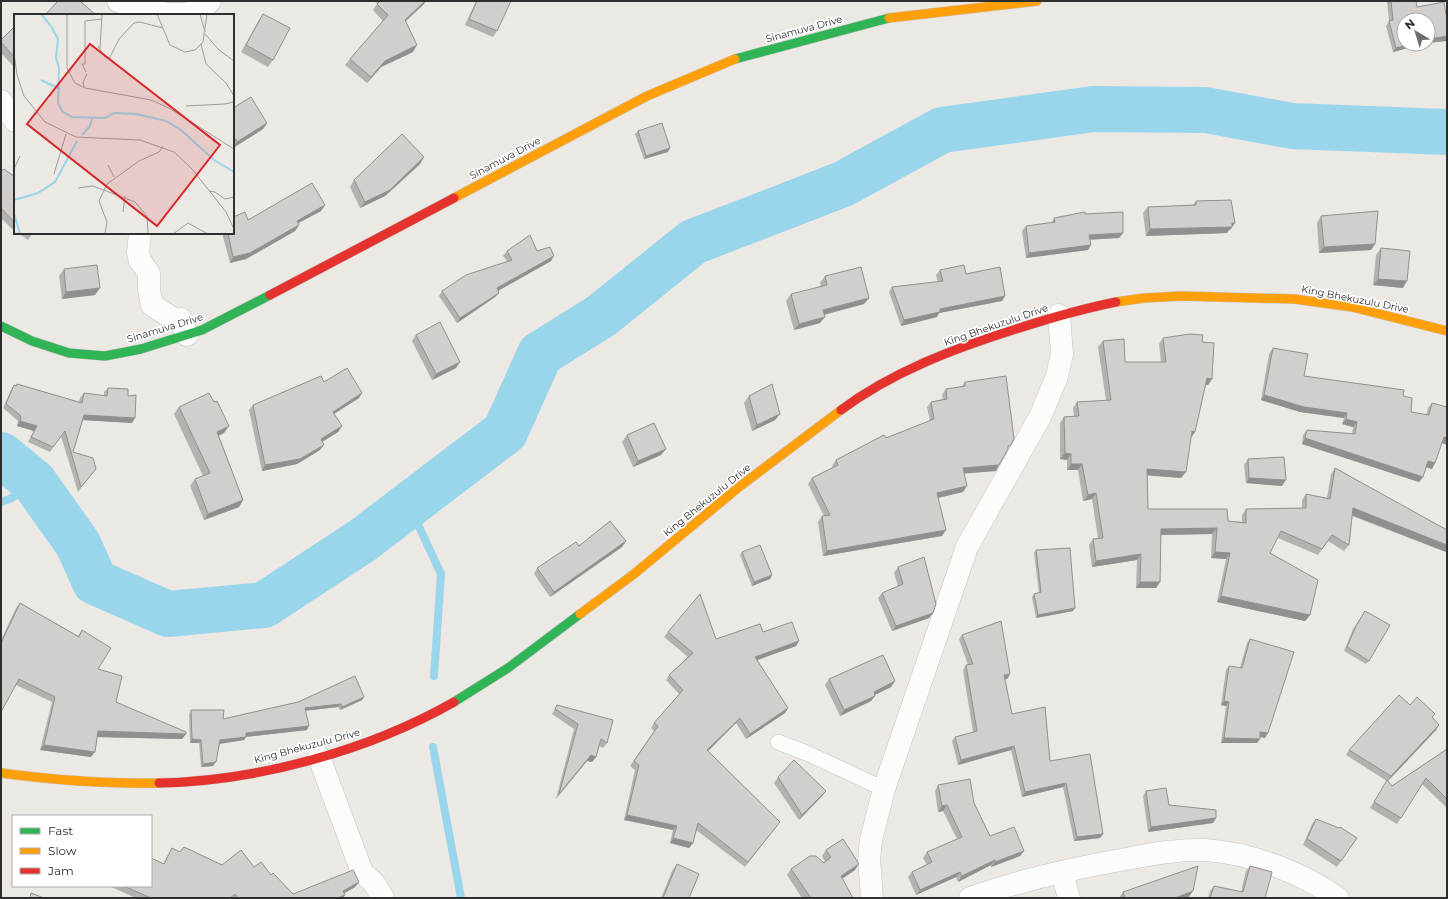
<svg xmlns="http://www.w3.org/2000/svg" width="1448" height="899" font-family="Montserrat,sans-serif">
	<style>
		.lines { fill: none; stroke-linecap: round; stroke-linejoin: round }
		.stream { stroke: #99d6ec; stroke-width: 8 }
		.river { stroke: #99d6ec; stroke-width: 46 }
		.lane-casing { stroke: #c5c4c5; stroke-width: 16 }
		.street-casing { stroke: #c5c4c5; stroke-width: 23 }
		.fast-casing { stroke: #c5c4c5; stroke-width: 10 }
		.slow-casing { stroke: #c5c4c5; stroke-width: 10 }
		.jam-casing { stroke: #c5c4c5; stroke-width: 10 }
		.lane { stroke: #fcfcfb; stroke-width: 15 }
		.street { stroke: #fcfcfb; stroke-width: 22 }
		.fast { stroke: #30b455; stroke-width: 9 }
		.slow { stroke: #ff9f0a; stroke-width: 9 }
		.jam { stroke: #e5322d; stroke-width: 9 }
		.wall { fill: #b4b1af }
		.shaded-wall { fill: #92908e }
		.building { fill: #d1cecb; stroke: #92908e }
		.labels { text-anchor: middle; dominant-baseline: central; stroke-width: 3.5; stroke-linejoin: round; paint-order: stroke }
		.street-label { font-size: 10px; fill: #2e2e2e; stroke: #fff }
		.inset-river { fill: none; stroke: #99d6ec; stroke-width: 2 }
		.inset-road { fill: none; stroke: #a09e9b; stroke-width: 1 }
		.view { fill: #d62828; fill-opacity: 0.15; stroke: #d62828; stroke-width: 2 }
		.inset-edge { fill: none; stroke: #2e2e2e; stroke-width: 2 }
	</style>
	<rect width="100%" height="100%" fill="#ece8e4"/>
	<g class="lines">
		<!-- stream -->
		<g class="stream">
			<path d="M1,502L12,498L34,482"/>
			<path d="M409,505L441,574L434,676"/>
			<path d="M433,747L461,898"/>
		</g>
		<!-- river -->
		<path class="river" d="M1,455L34,482L78,544L95,582L168,614L264,605L363,540L505,432L540,354L601,316L693,242L843,184L942,130L1093,109L1206,110L1292,126L1447,132"/>
		<defs>
			<path id="lane" d="M778,742L809,754L884,789"/>
			<g id="street">
				<path d="M118,1C142,10 191,25 210,1"/>
				<path d="M1,101L15,121"/>
				<path d="M140,233L138,252L140,261L149,273V290L152,305L175,320L181,319L187,335"/>
				<path d="M319,757L362,872L374,883L383,898"/>
				<path d="M1062,872L1069,898"/>
				<path d="M872,898L869,859L871,840L884,789L967,547L1041,415L1057,376L1062,354L1059,315"/>
				<path d="M970,898C1021,880 1074,868 1126,859C1152,854 1178,849 1205,850C1251,853 1300,872 1338,898"/>
			</g>
			<g id="fast">
				<path d="M735,59L889,18"/>
				<path d="M1,326L32,341L69,353L105,356L141,349L202,330L270,295"/>
				<path d="M454,702L508,668L580,614"/>
			</g>
			<g id="slow">
				<path d="M889,18L1037,1"/>
				<path d="M454,198L647,96L735,59"/>
				<path d="M1116,302L1144,298L1181,296L1294,299L1352,307L1447,331"/>
				<path d="M580,614L634,574L739,487L841,410"/>
				<path d="M1,773C54,780 105,784 159,783"/>
			</g>
			<g id="jam">
				<path d="M270,295L454,198"/>
				<path d="M841,410C892,372 953,349 1013,330C1047,319 1081,309 1116,302"/>
				<path d="M159,783C257,781 368,751 454,702"/>
			</g>
		</defs>
		<!-- lane casing -->
		<use href="#lane" class="lane-casing"/>
		<!-- street casing -->
		<use href="#street" class="street-casing"/>
		<!-- fast casing -->
		<use href="#fast" class="fast-casing"/>
		<!-- slow casing -->
		<use href="#slow" class="slow-casing"/>
		<!-- jam casing -->
		<use href="#jam" class="jam-casing"/>
		<!-- lane -->
		<use href="#lane" class="lane"/>
		<!-- street -->
		<use href="#street" class="street"/>
		<!-- fast -->
		<use href="#fast" class="fast"/>
		<!-- slow -->
		<use href="#slow" class="slow"/>
		<!-- jam -->
		<use href="#jam" class="jam"/>
	</g>
	<!-- wall -->
	<g class="wall">
		<path d="M375,1H426L423,5L406,21L413,52L381,67L367,83L345,65L350,59L383,21L373,10L377,4Z"/>
		<path d="M476,1H511L497,31L493,37L465,25Z"/>
		<path d="M1387,1H1416L1417,7L1447,20V39L1446,41L1428,43V20L1422,44L1393,52L1386,26L1389,21Z"/>
		<path d="M263,14L273,60L268,67L241,52L259,20Z"/>
		<path d="M15,26V68L1,53V40Z"/>
		<path d="M233,108L267,123L263,129L233,148Z"/>
		<path d="M638,131L668,152L644,159L635,134Z"/>
		<path d="M424,157L420,164L385,196L360,208L350,187L354,180Z"/>
		<path d="M1,171L15,177V231L11,228L1,218Z"/>
		<path d="M1196,201L1235,223L1230,230H1229L1227,233L1146,236L1143,213L1148,207L1193,205Z"/>
		<path d="M321,211L298,223L299,225L295,231L246,259L230,263L222,233H233L248,220Z"/>
		<path d="M1085,214L1123,233L1119,238L1090,239L1088,250L1026,258L1022,231L1026,226L1051,223L1054,218Z"/>
		<path d="M1321,216L1375,244L1371,250L1319,253L1317,223Z"/>
		<path d="M18,233H33L28,240Z"/>
		<path d="M1381,248L1403,288L1373,285L1376,255Z"/>
		<path d="M507,251H537L551,261L498,291L499,293L495,297L457,323L439,296L442,291L507,261L503,256Z"/>
		<path d="M64,269L95,295L62,299L59,276Z"/>
		<path d="M940,270L966,274L1005,296L1002,301L939,313L937,317L901,326L889,292L892,287L938,282L936,275Z"/>
		<path d="M825,276L869,298L864,304L824,315L820,323L794,330L786,301L791,294L821,287L820,283Z"/>
		<path d="M416,335L456,368L432,380L412,341Z"/>
		<path d="M1163,338L1202,342L1212,379L1208,385L1206,384L1195,432L1191,437L1181,478L1147,475L1148,509L1228,521L1242,522V515L1246,509L1302,508V500L1306,494L1327,498L1331,474L1335,468L1446,552L1352,516L1349,545L1344,551L1328,541L1318,555L1278,538L1270,553L1310,615L1305,621L1217,602L1226,559L1211,558L1212,534L1161,535L1160,582L1156,588H1136L1137,560L1092,567L1089,545L1093,539L1098,538L1092,499L1083,501L1078,470H1067V460L1060,459V423L1064,417L1074,416L1073,408L1077,402L1106,400L1098,347L1103,341L1125,362H1161L1159,344Z"/>
		<path d="M1273,348L1304,376L1403,396L1411,412L1426,415L1428,408L1432,403L1447,445L1442,443L1432,469L1426,467L1423,477L1419,482L1302,444L1303,435L1307,430L1352,434L1353,427L1342,424L1344,418L1300,412L1261,400L1269,354Z"/>
		<path d="M324,382L359,398L334,414L342,426L338,432L322,442L320,450L297,464L262,471L249,410L253,405Z"/>
		<path d="M965,382L1008,449L999,465L996,471L964,473L963,492L938,498L942,536L823,556L818,522L822,516H824L808,484L812,478L833,468L832,466L836,460L886,438L930,421L927,407L931,402L943,399L942,395L946,389L961,387Z"/>
		<path d="M17,384L79,402L80,398L84,393L104,396V392L108,388L128,396L132,423L83,420L73,452L92,474L78,492L61,436L50,452L28,442L34,431L17,426L18,421L3,408L11,390L14,385L16,386Z"/>
		<path d="M749,396L780,414L775,420L752,431L744,403Z"/>
		<path d="M179,407L224,433L219,436L243,500L239,507L204,520L190,486L195,479L203,476L174,414Z"/>
		<path d="M627,435L661,455L633,467L622,442Z"/>
		<path d="M1248,459L1282,486L1246,483L1244,465Z"/>
		<path d="M626,541L622,547L550,597L534,574L537,568L579,546Z"/>
		<path d="M1036,550L1073,611L1036,618L1032,597L1034,594L1039,593L1034,553Z"/>
		<path d="M742,552L772,575L770,579L752,586L740,555Z"/>
		<path d="M898,567L933,613L929,618L892,631L878,598L882,593L898,586L894,573Z"/>
		<path d="M20,603L78,636L82,630L98,669L116,702L186,734L182,739L97,737L91,757L40,750L52,702L16,685L1,712V640L16,608Z"/>
		<path d="M1365,611L1369,661L1366,664L1344,651L1353,629Z"/>
		<path d="M668,632L716,639L763,632L799,641L796,646L757,660L788,708L785,713L746,739L736,723L708,751L776,827L745,867L696,830L693,843L689,848L670,843L673,830L624,820L635,770L630,766L654,731L651,728L654,723L679,694L666,680L669,675L688,657L664,637Z"/>
		<path d="M962,635L1010,674L1007,679H1005L1012,714L1050,761L1103,834L1100,838L1074,841L1063,787L1022,797L1011,750L958,765L952,741L955,737L973,732L963,670L966,665H968L959,639Z"/>
		<path d="M1250,639L1265,738L1260,737L1257,743H1221L1226,706L1221,705L1226,670L1229,666L1240,668L1247,643Z"/>
		<path d="M829,679L891,687L875,695L871,701L840,716L825,685Z"/>
		<path d="M362,700L340,710L338,707L305,711L307,730L246,737L244,740L220,744L213,766L201,767L199,743H190L189,714L191,710L223,719Z"/>
		<path d="M557,705L607,743L603,748L599,746L596,757L592,762L587,761L556,799L574,729L552,714Z"/>
		<path d="M1410,705L1432,718L1439,725L1436,730L1388,781L1392,786L1447,749V806L1446,807L1422,784L1397,824L1370,808L1387,781L1346,755L1349,750Z"/>
		<path d="M778,777L826,791L822,796L799,820L774,783Z"/>
		<path d="M938,785L974,803L990,836L1024,851L1020,856L991,867V865L958,882L956,877L916,895L908,877L912,872L927,865L923,858L927,852L957,839L943,811L938,812L935,791Z"/>
		<path d="M1146,791L1169,805L1216,818L1213,823L1148,832L1143,796Z"/>
		<path d="M1316,819L1357,838L1337,867L1303,845L1312,824Z"/>
		<path d="M184,847L222,865L254,867L271,875L293,894L359,882L355,887L344,893L343,898H136L109,886H151L169,853L172,848L180,852Z"/>
		<path d="M826,850L855,870L842,879L853,898H802L787,875L791,869L824,863L825,862L822,856Z"/>
		<path d="M677,864L689,898H661L672,871Z"/>
		<path d="M1250,866L1265,898H1208L1210,891L1214,886L1241,892L1246,871Z"/>
		<path d="M1123,892L1189,898H1119Z"/>
	</g>
	<!-- shaded-wall -->
	<g class="shaded-wall">
		<path d="M425,1H426L423,5L400,26L405,20Z"/>
		<path d="M1447,36V39L1446,41L1428,43V39Z"/>
		<path d="M1409,44H1424L1393,52L1396,48Z"/>
		<path d="M417,45L413,52L381,67L367,83L371,77L385,61Z"/>
		<path d="M267,123L263,129L233,148L237,142Z"/>
		<path d="M670,148L668,152L644,159L646,156Z"/>
		<path d="M424,157L420,164L385,196L360,208L365,202Z"/>
		<path d="M325,205L321,211L293,226L297,221Z"/>
		<path d="M1232,223H1235L1230,230H1229L1227,233L1146,236L1150,229Z"/>
		<path d="M299,225L295,231L246,259L230,263L233,257Z"/>
		<path d="M1123,233L1119,238L1086,240L1089,235Z"/>
		<path d="M1375,244L1371,250L1319,253L1324,247Z"/>
		<path d="M1091,245L1088,250L1026,258L1029,253Z"/>
		<path d="M554,256L551,261L494,293L497,288Z"/>
		<path d="M1378,279L1407,281L1403,288L1373,285Z"/>
		<path d="M100,288L95,295L62,299L66,292Z"/>
		<path d="M499,293L495,297L457,323L460,318Z"/>
		<path d="M1005,296L1002,301L939,313L937,317L901,326L904,320L940,309Z"/>
		<path d="M869,298L864,304L819,316L823,310Z"/>
		<path d="M825,317L820,323L794,330L799,324Z"/>
		<path d="M460,362L456,368L432,380L436,374Z"/>
		<path d="M1207,378L1212,379L1208,385L1203,384Z"/>
		<path d="M362,393L359,398L329,417L333,412Z"/>
		<path d="M1264,395L1347,413L1344,418L1300,412L1261,400Z"/>
		<path d="M780,414L775,420L752,431L757,425Z"/>
		<path d="M84,415L135,418L132,423L81,420Z"/>
		<path d="M1346,419L1357,422L1353,427L1342,424Z"/>
		<path d="M20,421L37,426L34,431L17,426Z"/>
		<path d="M229,426L224,433L213,438L217,432Z"/>
		<path d="M342,426L338,432L317,445L321,439Z"/>
		<path d="M1192,431L1195,432L1191,438Z"/>
		<path d="M1444,437L1447,438V445L1440,442Z"/>
		<path d="M1305,438L1423,477L1419,482L1302,444Z"/>
		<path d="M324,445L320,450L297,464L262,471L265,465Z"/>
		<path d="M666,449L661,455L633,467L638,461Z"/>
		<path d="M1065,453L1071,454L1067,460L1060,459Z"/>
		<path d="M1428,461L1435,463L1432,469L1425,467Z"/>
		<path d="M1071,464H1082L1078,470H1067Z"/>
		<path d="M999,465L996,471L959,474L963,468Z"/>
		<path d="M1147,469L1186,472L1181,478L1142,475Z"/>
		<path d="M1249,478L1286,480L1282,486L1246,483Z"/>
		<path d="M967,486L963,492L933,499L937,493Z"/>
		<path d="M1096,493L1092,499L1083,501L1088,495Z"/>
		<path d="M243,500L239,507L204,520L208,514Z"/>
		<path d="M1353,508L1447,545V551L1446,552L1349,514Z"/>
		<path d="M1217,528L1212,534L1157,535L1161,529Z"/>
		<path d="M946,530L942,536L823,556L827,551Z"/>
		<path d="M626,541L622,547L550,597L554,592Z"/>
		<path d="M1215,552L1230,553L1226,559L1211,558Z"/>
		<path d="M1141,554L1137,560L1092,567L1096,561Z"/>
		<path d="M772,575L770,579L752,586L754,582Z"/>
		<path d="M1140,582H1160L1156,588H1136Z"/>
		<path d="M1221,596L1310,615L1305,621L1217,602Z"/>
		<path d="M1075,608L1073,611L1036,618L1038,615Z"/>
		<path d="M933,613L929,618L892,631L896,626Z"/>
		<path d="M799,641L796,646L752,662L755,657Z"/>
		<path d="M1010,674L1007,679L1001,680L1004,675Z"/>
		<path d="M895,681L891,687L870,697L874,692Z"/>
		<path d="M875,696L871,701L840,716L844,710Z"/>
		<path d="M364,697L362,700L340,710L342,707Z"/>
		<path d="M1224,701L1229,702L1226,706L1221,705Z"/>
		<path d="M341,704L338,707L302,711L305,708Z"/>
		<path d="M788,708L785,713L746,739L750,734Z"/>
		<path d="M740,718L736,723L704,755L707,750Z"/>
		<path d="M1439,725L1436,730L1388,781L1391,776Z"/>
		<path d="M309,726L307,730L244,737L246,733Z"/>
		<path d="M98,731L186,734L182,739L94,737Z"/>
		<path d="M1260,732L1268,733L1265,738L1257,736Z"/>
		<path d="M246,737L244,740L218,744L220,740Z"/>
		<path d="M1224,738L1260,739L1257,743H1221Z"/>
		<path d="M192,739L201,740L199,743H190Z"/>
		<path d="M44,745L95,752L91,757L40,750Z"/>
		<path d="M1014,746L1011,750L958,765L961,760Z"/>
		<path d="M591,755L596,757L592,762L587,761L556,799Z"/>
		<path d="M216,762L213,766L201,767L203,764Z"/>
		<path d="M1066,783L1063,787L1022,797L1025,792Z"/>
		<path d="M826,791L822,796L799,820L802,815Z"/>
		<path d="M947,805L943,811L938,812L942,806Z"/>
		<path d="M627,815L677,826L673,830L624,820Z"/>
		<path d="M1216,818L1213,823L1148,832L1151,827Z"/>
		<path d="M1103,834L1100,838L1074,841L1077,837Z"/>
		<path d="M673,838L693,843L689,848L670,843Z"/>
		<path d="M1024,851L1020,856L991,867L995,862Z"/>
		<path d="M995,860L991,865L958,882L962,876Z"/>
		<path d="M859,864L855,870L837,882L841,876Z"/>
		<path d="M960,872L956,877L916,895L920,890Z"/>
		<path d="M359,882L355,887L340,896L343,891Z"/>
		<path d="M1193,891L1188,898H1175Z"/>
		<path d="M345,895L343,898H337Z"/>
	</g>
	<!-- building -->
	<g class="building">
		<path d="M58,1H80L96,15H45Z"/>
		<path d="M380,1H425L405,20L417,45L385,61L371,77L350,59L388,15L377,4Z"/>
		<path d="M477,1H511L497,31L469,19Z"/>
		<path d="M1391,1H1416L1417,7L1444,2L1447,20V36L1428,39V20H1404V44H1409L1396,48L1389,21L1393,20Z"/>
		<path d="M263,14L290,28L273,60L246,45Z"/>
		<path d="M15,26V58L1,42V40Z"/>
		<path d="M251,97L267,123L237,142L236,139L233,141V108Z"/>
		<path d="M662,123L670,148L646,156L638,131Z"/>
		<path d="M402,134L424,157L390,190L365,202L354,180Z"/>
		<path d="M4,169L15,177V223L1,208V171Z"/>
		<path d="M312,183L325,205L297,221L299,225L250,253L233,257L228,233H233V217L245,212L248,220Z"/>
		<path d="M1231,200L1235,223H1232V227L1150,229L1148,207L1196,205V201Z"/>
		<path d="M1378,211L1375,244L1324,247L1321,216Z"/>
		<path d="M1085,212V214L1123,212V233L1089,235L1091,245L1029,253L1026,226L1055,222L1054,218Z"/>
		<path d="M530,235L537,251L550,247L554,256L497,288L499,293L460,318L442,291L466,275L512,260L507,251Z"/>
		<path d="M1381,248L1410,251L1407,281L1378,279Z"/>
		<path d="M97,265L100,288L66,292L64,269Z"/>
		<path d="M964,265L966,274L1000,267L1005,296L940,309V312L904,320L892,287L943,281L940,270Z"/>
		<path d="M861,267L869,298L823,310L825,317L799,324L791,294L827,285L825,276Z"/>
		<path d="M440,322L460,362L436,374L416,335Z"/>
		<path d="M1190,334L1203,335L1202,342L1214,343L1212,379L1207,378L1195,432L1192,431L1186,472L1147,469L1148,509H1227L1228,521L1246,523V509L1306,508V494L1330,499L1335,468L1447,530V545L1353,508L1349,545L1332,535L1322,549L1281,531L1270,553L1318,580L1310,615L1221,596L1230,553L1215,552L1217,528L1161,529L1160,582H1140L1141,554L1096,561L1093,539L1103,538L1096,493L1088,495L1082,464H1071V454L1065,453L1064,417L1079,416L1077,402L1111,400L1103,341L1124,339L1125,362H1166L1163,338Z"/>
		<path d="M1273,348L1308,354L1304,376L1404,390L1403,396L1412,398L1411,412L1429,415L1432,403L1447,407V438L1444,437L1435,463L1428,461L1423,477L1305,438L1307,430L1355,434L1357,422L1346,419L1347,413L1304,407L1264,395Z"/>
		<path d="M347,368L362,393L333,412L342,426L321,439L324,445L300,459L265,465L253,405L321,376L324,382Z"/>
		<path d="M1006,376L1014,439L1010,446H1008V449L999,465L963,468L967,486L937,493L946,530L827,551L822,516L830,515L812,478L838,465L836,460L884,435L886,438L934,419L931,402L947,399L946,389L965,386V382Z"/>
		<path d="M17,384L82,403L84,393L107,396L108,388L128,389V396L136,395L135,418L84,415L73,452L93,458L96,469L81,487L65,431L53,447L31,437L37,426L20,421L21,416L6,404L14,385L16,386Z"/>
		<path d="M772,384L780,414L757,425L749,396Z"/>
		<path d="M209,393L214,402L217,401L229,426L217,432L243,500L208,514L195,479L210,473L179,407Z"/>
		<path d="M654,423L666,449L638,461L627,435Z"/>
		<path d="M1284,457L1286,480L1249,478L1248,459Z"/>
		<path d="M610,521L626,541L554,592L537,568L576,542L579,546Z"/>
		<path d="M760,545L772,575L754,582L742,552Z"/>
		<path d="M1070,548L1075,608L1038,615L1034,594L1041,592L1036,550Z"/>
		<path d="M924,557L936,604L933,613L896,626L882,593L903,584L898,567Z"/>
		<path d="M700,594L716,639L760,624L763,632L792,622L799,641L755,657L788,708L750,734L740,718L707,750L780,822L748,862L698,823L693,843L673,838L677,826L627,815L639,765L634,761L658,726L654,723L683,690L669,675L693,653L668,632Z"/>
		<path d="M20,603L79,637L82,630L111,648L98,669L122,676L116,702L186,732V734L98,731L95,752L44,745L55,697L19,679L1,712V643Z"/>
		<path d="M1365,611L1390,625L1369,661L1347,647L1356,626Z"/>
		<path d="M1001,621L1010,674L1004,675L1012,714L1045,707L1050,761L1090,754L1103,834L1077,837L1066,783L1025,792L1014,746L961,760L955,737L977,731L966,665L973,664L962,635Z"/>
		<path d="M1250,639L1294,652L1268,733L1260,732V739L1224,738L1229,702L1224,701L1229,666L1242,668Z"/>
		<path d="M883,655L895,681L874,692L875,696L844,710L829,679Z"/>
		<path d="M355,676L364,697L342,707L341,704L305,708L309,726L246,733V737L220,740L216,762L203,764L201,740L192,739L191,710H224L223,719L298,702Z"/>
		<path d="M1399,695L1410,705L1417,697L1435,714L1432,717L1439,725L1391,776L1349,750Z"/>
		<path d="M557,705L613,720L607,743L601,739L596,757L591,755L559,794L578,724L555,709Z"/>
		<path d="M1447,749V799L1426,778L1401,818L1374,802L1387,780L1392,786Z"/>
		<path d="M794,760L826,791L802,815L778,777Z"/>
		<path d="M970,779L974,803L990,836L1014,827L1024,851L995,862V860L962,876L960,872L920,890L912,872L932,862L927,852L962,837L947,805L942,806L938,785Z"/>
		<path d="M1166,788L1169,805L1216,810V818L1151,827L1146,791Z"/>
		<path d="M1316,819L1339,828L1340,827L1357,838L1341,861L1307,839Z"/>
		<path d="M843,839L859,864L841,876L853,898H811L791,869L810,856H816L824,863L831,857L826,850Z"/>
		<path d="M184,847L222,865L241,850L254,867L261,862L271,875L273,873L293,894L353,870L359,882L343,891L345,895L337,898H238L235,894L230,898H151L124,886H151V858L164,864L172,848L180,852Z"/>
		<path d="M677,864L699,874L689,898H663Z"/>
		<path d="M1198,866L1193,891L1175,898H1125L1123,892Z"/>
		<path d="M1250,866L1272,872L1265,898H1210L1214,886L1243,892Z"/>
		<path d="M31,893L44,898H30Z"/>
	</g>
	<g class="labels">
		<!-- street labels -->
		<g class="street-label">
			<text transform="translate(804 29) rotate(-15)">Sinamuva Drive</text>
			<text transform="translate(505 158) rotate(-28)">Sinamuva Drive</text>
			<text transform="translate(1355 299) rotate(11)">King Bhekuzulu Drive</text>
			<text transform="translate(996 325) rotate(-19)">King Bhekuzulu Drive</text>
			<text transform="translate(165 328) rotate(-17)">Sinamuva Drive</text>
			<text transform="translate(707 500) rotate(-39)">King Bhekuzulu Drive</text>
			<text transform="translate(307 746) rotate(-15)">King Bhekuzulu Drive</text>
		</g>
	</g>
	<!-- overview -->
	<g transform="translate(14 14)">
		<rect width="220" height="220" fill="#ece8e4"/>
		<path class="inset-river" d="M27,0L37,12L44,25L42,44L45,54L44,89L48,97L58,103L91,104L100,99L122,100L152,107L167,116L200,146L220,158M27,66L46,75M68,121L76,112L78,104M0,186L24,179L41,168L63,127M0,199L6,220"/>
		<path class="inset-road" d="M53,0V54L61,69L71,74L137,86L155,94L220,135M143,0L156,31L171,38L181,36L189,28L193,0M186,0L191,18M191,20L205,36L220,47M187,30L192,50L212,69L220,82M84,32L90,42L95,45L105,25L120,9L126,8L149,14M86,35L88,0M0,39L3,61L10,82L31,108L62,123L126,126L160,138L178,155L212,198L220,215M72,58L68,50H71V7L88,5M70,73L69,68L73,60M172,92L210,90L220,88M94,151L100,163M0,155L6,142M40,160L52,120M64,174L79,172L121,188L133,202L134,220M195,177L201,178L211,185L220,183M109,198L111,182M91,220L93,208L85,187L93,170L125,147L145,138L149,132M159,220L174,209L194,220"/>
		<path class="view" d="M76,30L206,131L143,212L13,110Z"/>
		<rect width="220" height="220" class="inset-edge"/>
	</g>
	<!-- border -->
	<rect width="1448" height="899" fill="none" stroke="#2e2e2e" stroke-width="4"/>
	<!-- legend -->
	<rect x="12" y="815" width="140" height="72" fill="#ffffff" stroke="#ababab"/>
	<rect x="20" y="828" width="20" height="6" fill="#30b455" stroke="#ababab"/>
	<text x="48" y="835" font-size="12" fill="#2e2e2e">Fast</text>
	<rect x="20" y="848" width="20" height="6" fill="#ff9f0a" stroke="#ababab"/>
	<text x="48" y="855" font-size="12" fill="#2e2e2e">Slow</text>
	<rect x="20" y="868" width="20" height="6" fill="#e5322d" stroke="#ababab"/>
	<text x="48" y="875" font-size="12" fill="#2e2e2e">Jam</text>
	<!-- north arrow -->
	<g transform="translate(1416 32) rotate(322)"><circle r="19" fill="#ffffff" stroke="#ababab"/>
	<path d="M0-3L7 15L0 10L-7 15Z" fill="#706f6e"/>
	<text y="-6" font-size="11" font-weight="bold" text-anchor="middle" fill="#2e2e2e">N</text>
	</g>
</svg>
